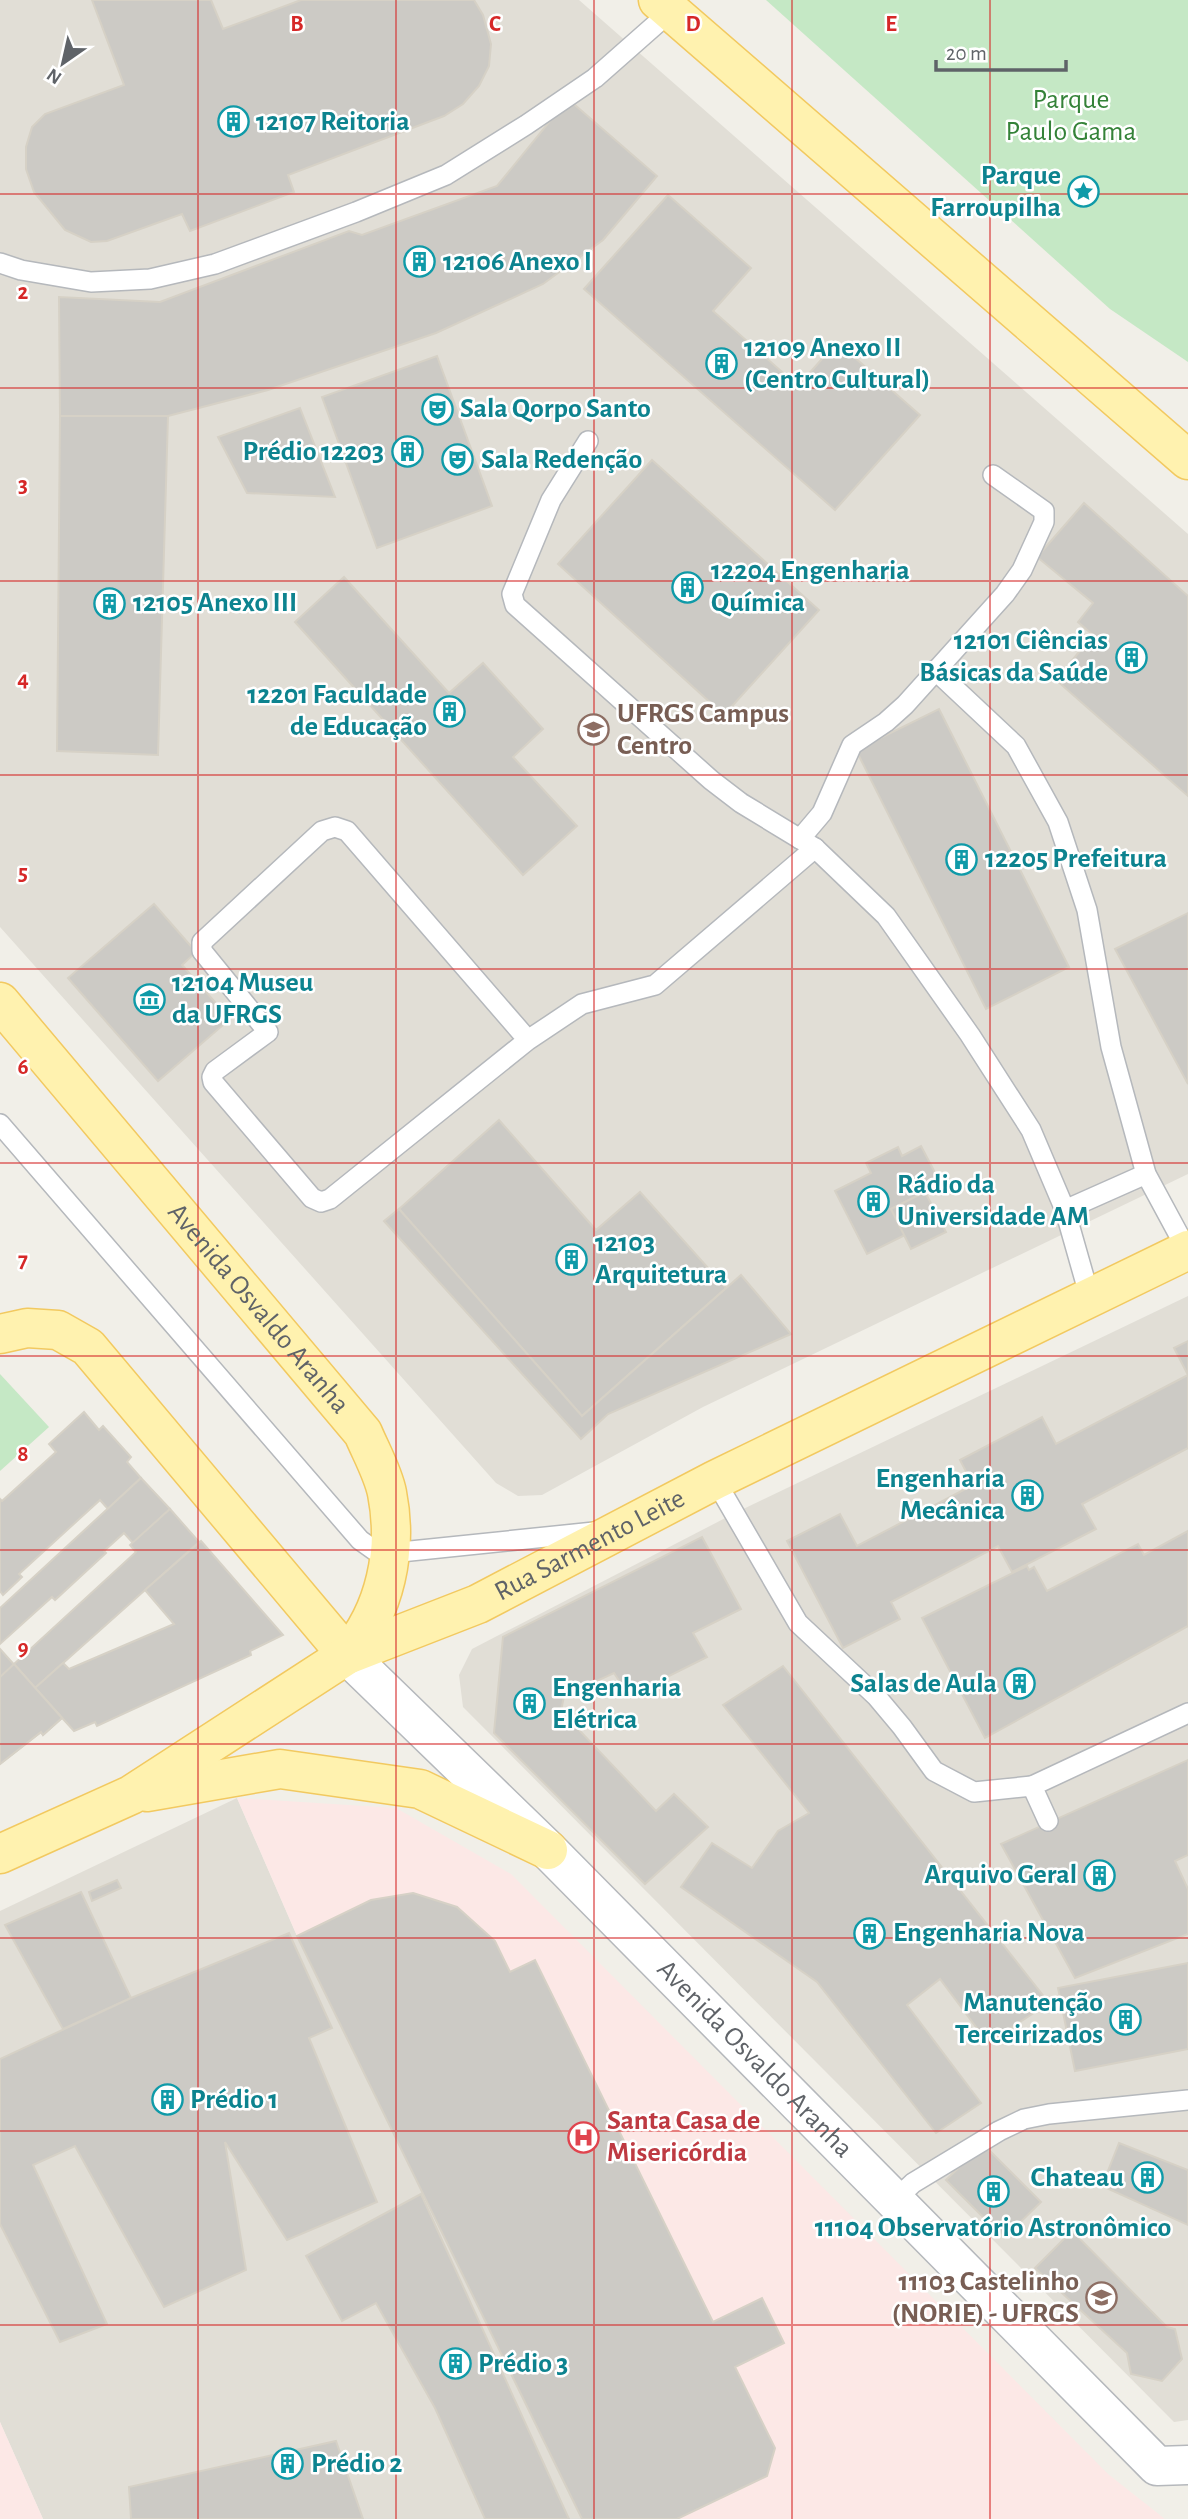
<svg xmlns="http://www.w3.org/2000/svg" width="1188" height="2519" font-family="'Alegreya Sans',sans-serif">
	<style>
		.education { fill: #e1ded6 }
		.medical { fill: #fce8e6 }
		.green { fill: #c5e8c5 }
		.building { fill: #cccac5; stroke: #d6d1c6; stroke-width: 2 }
		.lines { fill: none; stroke-linecap: round; stroke-linejoin: round }
		.service-casing { stroke: #b5b8bc; stroke-width: 22 }
		.tertiary-casing { stroke: #b5b8bc; stroke-width: 41 }
		.primary-casing { stroke: #f2c960; stroke-width: 41 }
		.service { stroke: #fff; stroke-width: 19 }
		.tertiary { stroke: #fff; stroke-width: 38 }
		.primary { stroke: #fff2af; stroke-width: 38 }
		.grid { fill: none; stroke: #d62828; stroke-width: 2; stroke-opacity: 0.55 }
		.labels { text-anchor: middle; dominant-baseline: central; stroke-width: 5; stroke-linejoin: round; paint-order: stroke }
		.park-label { font-size: 28px; fill: #348238; stroke: #fff }
		.culture-label { font-size: 28px; font-weight: bold; fill: #0d838f; stroke: #fff; text-anchor: start }
		.education-label { font-size: 28px; font-weight: bold; fill: #785e54; stroke: #fff; text-anchor: start }
		.street-label { font-size: 28px; fill: #5f6368; stroke: #fff }
		.health-label { font-size: 28px; font-weight: bold; fill: #be3a42; stroke: #fff; text-anchor: start }
		.grid-label { font-size: 23px; text-anchor: middle; font-weight: bold; fill: #d62828; stroke: #fff; stroke-width: 5; stroke-linejoin: round; paint-order: stroke }
	</style>
	<rect width="100%" height="100%" fill="#f1efe8"/>
	<!-- education -->
	<g class="education">
		<path d="M0,0H579L1188,534V1174L703,1407L542,1495L518,1496L496,1483L0,927Z"/>
		<path d="M1188,1296V2420L1174,2422L463,1707L459,1675L472,1649L735,1513Z"/>
		<path d="M237,1798L297,1936L582,2519H43L0,2422V1911Z"/>
	</g>
	<!-- medical -->
	<g class="medical">
		<path d="M237,1798L396,1808L511,1874L1108,2474L1165,2519H582L297,1936Z"/>
		<path d="M0,2422L43,2519H0Z"/>
	</g>
	<!-- green -->
	<g class="green">
		<path d="M766,0H1188V362L1110,309Z"/>
		<path d="M0,1374L49,1427L0,1471Z"/>
	</g>
	<!-- building -->
	<g class="building">
		<path d="M92,0H211L223,29L301,0H474L483,15L491,44L489,66L479,86L463,104L444,116L288,175L294,192L190,231L182,214L107,241L91,242L65,230L34,192L26,169V147L32,127L45,114L124,85Z"/>
		<path d="M568,99L657,176L603,240L543,284L436,333L268,390L168,416H60L59,297L160,302L349,231L362,235L497,186Z"/>
		<path d="M668,195L751,268L713,311L798,386L837,342L920,415L835,510L584,289Z"/>
		<path d="M437,356L492,506L377,548L322,397Z"/>
		<path d="M300,408L335,497L247,493L218,437Z"/>
		<path d="M60,416H168L158,755L57,751Z"/>
		<path d="M652,460L819,610L724,715L558,564Z"/>
		<path d="M1084,503L1188,596V796L1056,680L1093,635L1078,622L1093,603L1037,557Z"/>
		<path d="M344,577L449,693L483,663L543,729L513,757L577,826L523,875L295,622Z"/>
		<path d="M939,709L1069,967L986,1009L856,750Z"/>
		<path d="M154,904L196,952L182,965L230,1019L158,1081L68,978Z"/>
		<path d="M1188,913V1084L1115,949Z"/>
		<path d="M499,1120L596,1230L640,1192L726,1288L582,1416L399,1209Z"/>
		<path d="M921,1146L941,1184L891,1209L905,1235L867,1254L835,1191L871,1173L866,1163L898,1147L902,1156Z"/>
		<path d="M925,1192L946,1232L911,1249L891,1209Z"/>
		<path d="M399,1209L582,1416L741,1275L791,1334L608,1414L581,1439L384,1221Z"/>
		<path d="M1188,1341V1448L1082,1504L1096,1529L1012,1572L998,1546L891,1602L900,1619L843,1648L787,1541L840,1514L857,1546L973,1485L960,1460L1042,1417L1056,1444L1188,1375L1174,1348Z"/>
		<path d="M84,1412L99,1430L103,1426L131,1457L127,1462L141,1478L108,1509L100,1500L19,1574L22,1577L3,1595L0,1591V1499L2,1501L56,1452L49,1444Z"/>
		<path d="M141,1478L170,1509L133,1543L124,1533L104,1551L106,1553L55,1600L52,1597L0,1644V1608Z"/>
		<path d="M170,1509L199,1542L35,1688L14,1664L136,1552L130,1545Z"/>
		<path d="M1188,1531V1626L985,1738L922,1618L1027,1566L1029,1570L1034,1567L1047,1591L1138,1544L1144,1555Z"/>
		<path d="M702,1537L741,1609L693,1633L707,1657L629,1696L614,1673L564,1696L561,1711L656,1811L674,1794L708,1827L645,1884L494,1733L503,1637Z"/>
		<path d="M201,1541L283,1635L250,1651L251,1655L97,1726L95,1722L74,1731L35,1688L63,1663L69,1669L174,1624L145,1590Z"/>
		<path d="M0,1649L62,1718L43,1735L41,1732L0,1764Z"/>
		<path d="M14,1664L62,1718L43,1735L41,1732L0,1764V1677Z"/>
		<path d="M783,1666L1049,2003L988,2043L940,1979L907,2005L981,2103L936,2133L817,1982L681,1887L712,1843L752,1868L778,1831L809,1813L723,1705Z"/>
		<path d="M1188,1760V1855L1175,1861L1188,1889V1934L1075,1978L1001,1844Z"/>
		<path d="M117,1880L121,1888L92,1901L89,1892Z"/>
		<path d="M81,1892L131,1998L63,2029L5,1925Z"/>
		<path d="M413,1893L457,1907L495,1941L510,1972L535,1960L713,2322L762,2298L784,2343L735,2367L775,2448L767,2476L677,2519H582L297,1936L371,1900Z"/>
		<path d="M289,1933L332,2028L309,2038L377,2202L287,2240L225,2142L246,2270L164,2307L75,2146L33,2165L107,2324L60,2342L0,2224V2059L131,1998Z"/>
		<path d="M1188,1963V2049L1075,2071L1058,1988Z"/>
		<path d="M1119,2143L1188,2170V2225L1102,2186Z"/>
		<path d="M983,2144L1041,2202L1004,2238L946,2180Z"/>
		<path d="M421,2194L569,2519H485L435,2408L376,2303L342,2321L306,2256Z"/>
		<path d="M1072,2231L1167,2327L1175,2329L1182,2359L1162,2381L1131,2374L1127,2353L1035,2268Z"/>
		<path d="M336,2441L363,2519H131L129,2487Z"/>
	</g>
	<g class="lines">
		<defs>
			<g id="service">
				<path d="M0,263L21,270L91,282L150,279L215,264L356,212L446,175L526,125L595,78L671,11"/>
				<path d="M588,441L551,500L512,594L515,605L711,780L741,803L815,848L886,916L970,1035L1031,1130L1065,1210L1090,1298"/>
				<path d="M935,670L1016,746L1058,822L1087,910L1111,1047L1146,1174L1187,1250"/>
				<path d="M800,839L822,813L852,745L886,722L905,705L1005,594L1022,570L1044,522V511L993,475"/>
				<path d="M528,1040L347,831L335,827L322,831L202,942V951L268,1032L215,1071L212,1077L213,1082L312,1198L321,1202L330,1199L528,1040L582,1004L655,985L815,848"/>
				<path d="M0,1124L360,1540L374,1550L391,1553L594,1532"/>
				<path d="M1065,1210L1146,1174"/>
				<path d="M715,1480L798,1623L876,1696L902,1727L934,1771L974,1792L1032,1786"/>
				<path d="M1048,1821L1032,1786L1188,1713"/>
				<path d="M894,2201L913,2183L999,2131L1024,2119L1049,2114L1188,2100"/>
			</g>
			<g id="tertiary">
				<path id="s1" d="M347,1655L548,1850L1157,2466L1188,2465"/>
			</g>
			<g id="primary">
				<path d="M658,0L1188,460"/>
				<path id="s2" d="M0,1002L363,1433C371,1452 383,1473 387,1493C398,1549 386,1611 347,1655"/>
				<path d="M0,1334L27,1328L58,1330L88,1347L347,1655"/>
				<path d="M147,1792L280,1769L420,1789L548,1850"/>
				<path id="s3" d="M0,1854L131,1795L347,1655L478,1604L715,1480L1188,1250"/>
			</g>
		</defs>
		<!-- service casing -->
		<use href="#service" class="service-casing"/>
		<!-- tertiary casing -->
		<use href="#tertiary" class="tertiary-casing"/>
		<!-- primary casing -->
		<use href="#primary" class="primary-casing"/>
		<!-- service -->
		<use href="#service" class="service"/>
		<!-- tertiary -->
		<use href="#tertiary" class="tertiary"/>
		<!-- primary -->
		<use href="#primary" class="primary"/>
	</g>
	<!-- grid -->
	<path class="grid" d="M198,0V2519M396,0V2519M594,0V2519M792,0V2519M990,0V2519M0,194H1188M0,388H1188M0,581H1188M0,775H1188M0,969H1188M0,1163H1188M0,1356H1188M0,1550H1188M0,1744H1188M0,1938H1188M0,2131H1188M0,2325H1188"/>
	<!-- icons -->
	<defs>
		<symbol id="building-ring" viewBox="-11 -11 22 22"><circle r="9.5" fill="#fff" stroke="#0f9aa8" stroke-width="1.5"/><path d="M-4-6H4V6H1V3H-1V6H-4ZM-2.5-4.3h1.7v1.8h-1.7ZM.8-4.3h1.7v1.8H.8ZM-2.5-1h1.7V.8h-1.7ZM.8-1h1.7V.8H.8Z" fill="#0f9aa8"/></symbol>
		<symbol id="sight-ring" viewBox="-11 -11 22 22"><circle r="9.5" fill="#fff" stroke="#0f9aa8" stroke-width="1.5"/><path d="M0-6L1.8-2.2L6-1.7L2.9 1.2L3.7 5.4L0 3.3L-3.7 5.4L-2.9 1.2L-6-1.7L-1.8-2.2Z" fill="#0f9aa8"/></symbol>
		<symbol id="theatre-ring" viewBox="-11 -11 22 22"><circle r="9.5" fill="#fff" stroke="#0f9aa8" stroke-width="1.5"/><path d="M-5-5.5Q0-4 5-5.5V0Q5 5 0 6Q-5 5-5 0ZM-3.3-2.5H-1v1.5H-3.3ZM1-2.5H3.3v1.5H1ZM-2.8 1Q0 5.5 2.8 1Z" fill="#0f9aa8"/></symbol>
		<symbol id="university-ring" viewBox="-11 -11 22 22"><circle r="9.5" fill="#fff" stroke="#8d6e63" stroke-width="1.5"/><path d="M0-5L7-2L0 1L-7-2ZM-4 1L0 2.5L4 1V4Q0 6-4 4Z" fill="#8d6e63"/></symbol>
		<symbol id="museum-ring" viewBox="-11 -11 22 22"><circle r="9.5" fill="#fff" stroke="#0f9aa8" stroke-width="1.5"/><path d="M0-6L6-3V-2H-6V-3ZM-5-1h2V3h-2ZM-1-1h2V3h-2ZM3-1h2V3H3ZM-6 4H6V6H-6Z" fill="#0f9aa8"/></symbol>
		<symbol id="hospital-ring" viewBox="-11 -11 22 22"><circle r="9.5" fill="#fff" stroke="#e0444e" stroke-width="1.5"/><path d="M-5-5h3v3.5h4V-5h3V5h-3V1.5h-4V5h-3Z" fill="#e0444e"/></symbol>
	</defs>
	<g fill-rule="evenodd">
		<use href="#building-ring" x="216" y="104" width="35" height="35"/>
		<use href="#sight-ring" x="1066" y="174" width="35" height="35"/>
		<use href="#building-ring" x="402" y="244" width="35" height="35"/>
		<use href="#building-ring" x="704" y="346" width="35" height="35"/>
		<use href="#theatre-ring" x="420" y="392" width="35" height="35"/>
		<use href="#building-ring" x="390" y="434" width="35" height="35"/>
		<use href="#theatre-ring" x="440" y="442" width="35" height="35"/>
		<use href="#building-ring" x="670" y="570" width="35" height="35"/>
		<use href="#building-ring" x="92" y="586" width="35" height="35"/>
		<use href="#building-ring" x="1114" y="640" width="35" height="35"/>
		<use href="#building-ring" x="432" y="694" width="35" height="35"/>
		<use href="#university-ring" x="576" y="712" width="35" height="35"/>
		<use href="#building-ring" x="944" y="842" width="35" height="35"/>
		<use href="#museum-ring" x="132" y="982" width="35" height="35"/>
		<use href="#building-ring" x="856" y="1184" width="35" height="35"/>
		<use href="#building-ring" x="554" y="1242" width="35" height="35"/>
		<use href="#building-ring" x="1010" y="1478" width="35" height="35"/>
		<use href="#building-ring" x="1002" y="1666" width="35" height="35"/>
		<use href="#building-ring" x="512" y="1686" width="35" height="35"/>
		<use href="#building-ring" x="1082" y="1858" width="35" height="35"/>
		<use href="#building-ring" x="852" y="1916" width="35" height="35"/>
		<use href="#building-ring" x="1108" y="2002" width="35" height="35"/>
		<use href="#building-ring" x="150" y="2082" width="35" height="35"/>
		<use href="#hospital-ring" x="566" y="2120" width="35" height="35"/>
		<use href="#building-ring" x="1130" y="2160" width="35" height="35"/>
		<use href="#building-ring" x="976" y="2174" width="35" height="35"/>
		<use href="#university-ring" x="1084" y="2280" width="35" height="35"/>
		<use href="#building-ring" x="438" y="2346" width="35" height="35"/>
		<use href="#building-ring" x="270" y="2446" width="35" height="35"/>
	</g>
	<g class="labels">
		<!-- park labels -->
		<g class="park-label">
			<text x="1071" y="100">Parque<tspan x="1071" dy="32">Paulo Gama</tspan></text>
		</g>
		<!-- culture labels -->
		<g class="culture-label">
			<text x="256" y="122">12107 Reitoria</text>
			<text x="1061" y="176" text-anchor="end">Parque<tspan x="1061" dy="32">Farroupilha</tspan></text>
			<text x="443" y="262">12106 Anexo I</text>
			<text x="744" y="348">12109 Anexo II<tspan x="744" dy="32">(Centro Cultural)</tspan></text>
			<text x="460" y="409">Sala Qorpo Santo</text>
			<text x="384" y="452" text-anchor="end">Prédio 12203</text>
			<text x="481" y="460">Sala Redenção</text>
			<text x="711" y="571">12204 Engenharia<tspan x="711" dy="32">Química</tspan></text>
			<text x="133" y="603">12105 Anexo III</text>
			<text x="1108" y="641" text-anchor="end">12101 Ciências<tspan x="1108" dy="32">Básicas da Saúde</tspan></text>
			<text x="427" y="695" text-anchor="end">12201 Faculdade<tspan x="427" dy="32">de Educação</tspan></text>
			<text x="985" y="859">12205 Prefeitura</text>
			<text x="172" y="983">12104 Museu<tspan x="172" dy="32">da UFRGS</tspan></text>
			<text x="897" y="1185">Rádio da<tspan x="897" dy="32">Universidade AM</tspan></text>
			<text x="595" y="1243">12103<tspan x="595" dy="32">Arquitetura</tspan></text>
			<text x="1005" y="1479" text-anchor="end">Engenharia<tspan x="1005" dy="32">Mecânica</tspan></text>
			<text x="997" y="1684" text-anchor="end">Salas de Aula</text>
			<text x="552" y="1688">Engenharia<tspan x="552" dy="32">Elétrica</tspan></text>
			<text x="1077" y="1875" text-anchor="end">Arquivo Geral</text>
			<text x="893" y="1933">Engenharia Nova</text>
			<text x="1103" y="2003" text-anchor="end">Manutenção<tspan x="1103" dy="32">Terceirizados</tspan></text>
			<text x="190" y="2100">Prédio 1</text>
			<text x="1124" y="2178" text-anchor="end">Chateau</text>
			<text x="993" y="2228" text-anchor="middle">11104 Observatório Astronômico</text>
			<text x="478" y="2364">Prédio 3</text>
			<text x="311" y="2464">Prédio 2</text>
		</g>
		<!-- education labels -->
		<g class="education-label">
			<text x="617" y="714">UFRGS Campus<tspan x="617" dy="32">Centro</tspan></text>
			<text x="1079" y="2282" text-anchor="end">11103 Castelinho<tspan x="1079" dy="32">(NORIE) - UFRGS</tspan></text>
		</g>
		<!-- street labels -->
		<g class="street-label">
			<text stroke="none"><textPath href="#s2" startOffset="401">Avenida Osvaldo Aranha</textPath></text>
			<text stroke="none"><textPath href="#s3" startOffset="668">Rua Sarmento Leite</textPath></text>
			<text stroke="none"><textPath href="#s1" startOffset="574">Avenida Osvaldo Aranha</textPath></text>
		</g>
		<!-- health labels -->
		<g class="health-label">
			<text x="607" y="2121">Santa Casa de<tspan x="607" dy="32">Misericórdia</tspan></text>
		</g>
	</g>
	<g class="grid-label">
		<text x="297" y="31">B</text>
		<text x="495" y="31">C</text>
		<text x="693" y="31">D</text>
		<text x="891" y="31">E</text>
		<text x="23" y="299">2</text>
		<text x="23" y="492">3</text>
		<text x="23" y="686">4</text>
		<text x="23" y="880">5</text>
		<text x="23" y="1074">6</text>
		<text x="23" y="1267">7</text>
		<text x="23" y="1461">8</text>
		<text x="23" y="1655">9</text>
	</g>
	<!-- north arrow -->
	<g transform="translate(63 63) rotate(214)" stroke="#ffffff" stroke-width="5" paint-order="stroke">
	<path d="M0-5L12 26L0 18L-12 26Z" fill="#5f6368"/>
	<text y="-10" font-size="19" font-weight="bold" text-anchor="middle" fill="#5f6368">N</text>
	</g>
	<!-- scale -->
	<path d="M936 60v10h130v-10" fill="none" stroke="#5f6368" stroke-width="3.5"/>
	<text x="946" y="60" font-size="21" fill="#5f6368" stroke="#ffffff" stroke-width="5" paint-order="stroke">20 m</text>
</svg>
